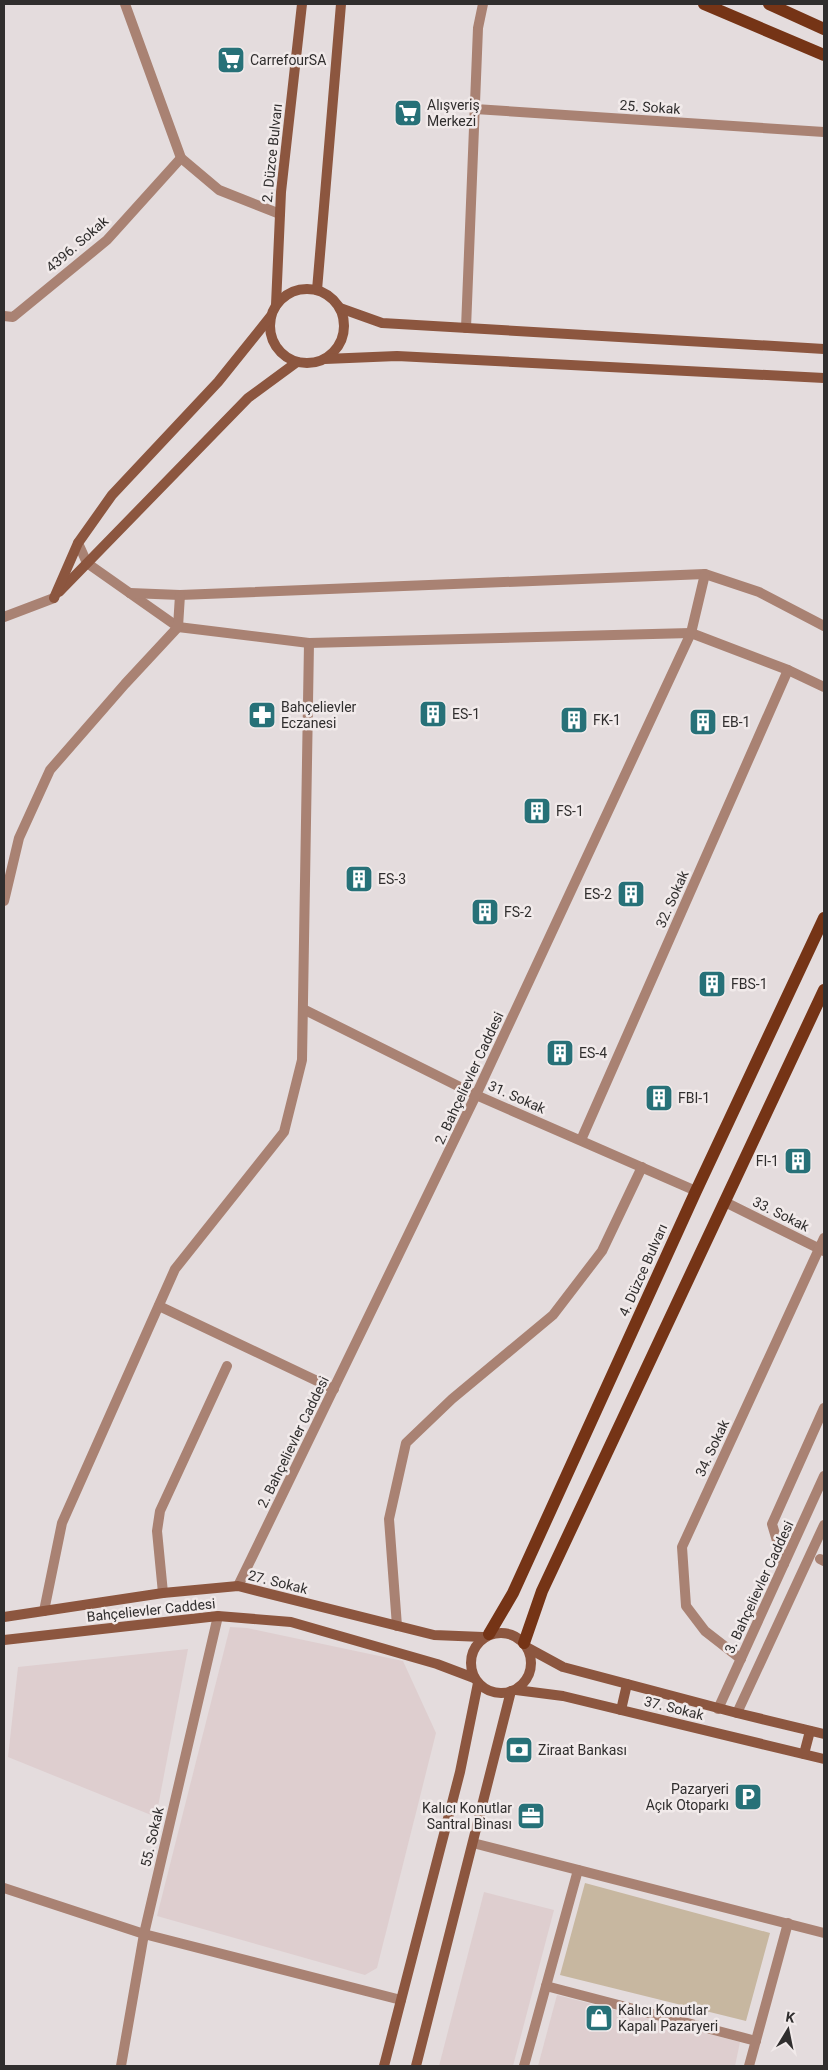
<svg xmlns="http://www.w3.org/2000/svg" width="828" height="2070" font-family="Roboto,sans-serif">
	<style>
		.built { fill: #dececf }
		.green { fill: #c7b7a0 }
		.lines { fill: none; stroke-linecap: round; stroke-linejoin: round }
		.minor { stroke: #a98273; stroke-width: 10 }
		.tertiary { stroke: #a98273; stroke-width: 10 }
		.secondary { stroke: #8c563f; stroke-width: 10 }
		.primary { stroke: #753416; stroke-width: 12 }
		.labels { text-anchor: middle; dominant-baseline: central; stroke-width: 5; stroke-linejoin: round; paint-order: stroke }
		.poi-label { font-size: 14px; fill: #302e2e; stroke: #f1eaea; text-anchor: start }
		.street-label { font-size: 14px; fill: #302e2e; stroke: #f1eaea }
	</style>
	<rect width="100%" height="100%" fill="#e4dcdd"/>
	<!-- built -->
	<g class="built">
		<path d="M230,1627L247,1628L403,1661L436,1733L377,1968L365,1975L157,1916Z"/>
		<path d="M188,1649L156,1817L8,1757L18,1667Z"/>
		<path d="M484,1892L554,1910L513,2066H439Z"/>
		<path d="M557,1995L740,2042L735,2066H538Z"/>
	</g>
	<!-- green -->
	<path class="green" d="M585,1883L770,1933L746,2021L560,1975Z"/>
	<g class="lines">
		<!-- minor -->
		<g class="minor">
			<path d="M125,4L181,158L219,190L280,214"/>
			<path d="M475,109L824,132"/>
			<path d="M4,316L13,317L107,240L181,158"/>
			<path d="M466,328L478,28L483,4"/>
			<path d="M78,543L87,563L178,627L309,643L691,633L788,670L824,687"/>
			<path d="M130,593L180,595L705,574L759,592L824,626"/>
			<path d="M4,901L19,838L50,770L125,684L178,627L180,595"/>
			<path d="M303,1009L476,1095L696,1191"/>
			<path d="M581,1140L788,670"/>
			<path d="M725,1202L824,1251"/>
			<path d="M159,1306L334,1389"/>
			<path d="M820,1559L824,1561"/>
			<path d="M784,1564L772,1524L824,1408"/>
			<path d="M238,1586L476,1095L691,633L705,574"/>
			<path d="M163,1593L157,1531L160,1511L227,1366"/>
			<path d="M44,1611L62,1523L175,1269L284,1132L302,1060L309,643"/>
			<path d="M397,1626L389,1519L406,1443L452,1399L553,1315L602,1251L642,1167"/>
			<path d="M741,1659L705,1631L686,1606L682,1547L824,1238"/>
			<path d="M718,1709L824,1476"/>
			<path d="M737,1713L824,1525"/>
			<path d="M473,1843L824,1933"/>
			<path d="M4,1888L144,1934L401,2000"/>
			<path d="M546,1986L756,2041"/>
			<path d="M121,2066L144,1934L218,1616"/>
			<path d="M524,2066L578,1870"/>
			<path d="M749,2066L788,1923"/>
		</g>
		<!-- tertiary -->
		<path class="tertiary" d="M4,617L54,598"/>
		<!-- secondary -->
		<g class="secondary">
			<circle cx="307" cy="326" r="37"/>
			<path d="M317,290L341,4"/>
			<path d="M276,305L281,192L302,4"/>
			<path d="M340,308L382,323L824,349"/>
			<path d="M325,359L397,356L824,378"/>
			<path d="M59,592L248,398L297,362"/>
			<path d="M54,598L78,543L112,495L218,382L271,316"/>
			<path d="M4,1617L163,1593L238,1586L434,1635L483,1637"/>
			<circle cx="501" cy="1663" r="30"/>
			<path d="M4,1640L218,1616L291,1622L437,1664L474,1678"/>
			<path d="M528,1648L563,1667L737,1713L824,1734"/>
			<path d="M516,1690L563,1696L824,1759"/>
			<path d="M621,1710L627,1684"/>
			<path d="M804,1754L810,1731"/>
			<path d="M384,2066L460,1772L478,1683"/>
			<path d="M416,2066L511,1691"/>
		</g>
		<!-- primary -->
		<g class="primary">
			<path d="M704,4L824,55"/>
			<path d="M769,4L824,29"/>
			<path d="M489,1634L513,1593L696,1191L824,918"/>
			<path d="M524,1643L542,1591L824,990"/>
		</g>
	</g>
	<!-- icons -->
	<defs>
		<symbol id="supermarket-square" viewBox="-11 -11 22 22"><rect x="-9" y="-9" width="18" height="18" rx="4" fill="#277178" stroke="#f1eaea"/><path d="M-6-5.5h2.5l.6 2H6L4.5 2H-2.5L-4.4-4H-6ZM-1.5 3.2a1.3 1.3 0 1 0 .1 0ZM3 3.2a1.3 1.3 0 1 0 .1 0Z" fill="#fff"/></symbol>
		<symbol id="building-square" viewBox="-11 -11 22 22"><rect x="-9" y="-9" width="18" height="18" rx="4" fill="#277178" stroke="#f1eaea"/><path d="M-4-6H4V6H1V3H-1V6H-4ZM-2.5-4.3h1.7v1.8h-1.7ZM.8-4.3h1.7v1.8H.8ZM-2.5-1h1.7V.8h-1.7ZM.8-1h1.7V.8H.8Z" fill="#fff"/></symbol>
		<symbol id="pharmacy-square" viewBox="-11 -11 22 22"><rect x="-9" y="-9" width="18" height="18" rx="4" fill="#277178" stroke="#f1eaea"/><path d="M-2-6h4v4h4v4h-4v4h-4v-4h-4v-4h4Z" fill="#fff"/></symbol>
		<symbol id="bank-square" viewBox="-11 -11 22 22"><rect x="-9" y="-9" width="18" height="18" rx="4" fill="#277178" stroke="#f1eaea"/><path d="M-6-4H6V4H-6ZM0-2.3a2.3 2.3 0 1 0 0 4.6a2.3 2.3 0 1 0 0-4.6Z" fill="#fff"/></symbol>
		<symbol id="parking-square" viewBox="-11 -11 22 22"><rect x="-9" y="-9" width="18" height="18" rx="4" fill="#277178" stroke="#f1eaea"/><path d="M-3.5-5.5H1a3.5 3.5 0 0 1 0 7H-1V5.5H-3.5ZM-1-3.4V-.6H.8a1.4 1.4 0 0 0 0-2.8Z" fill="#fff"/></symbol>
		<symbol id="office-square" viewBox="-11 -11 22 22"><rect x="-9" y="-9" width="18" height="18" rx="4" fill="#277178" stroke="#f1eaea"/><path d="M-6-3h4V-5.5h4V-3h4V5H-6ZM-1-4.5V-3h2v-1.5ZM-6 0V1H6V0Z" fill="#fff"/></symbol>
		<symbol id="shop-square" viewBox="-11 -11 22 22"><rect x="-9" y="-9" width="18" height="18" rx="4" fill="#277178" stroke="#f1eaea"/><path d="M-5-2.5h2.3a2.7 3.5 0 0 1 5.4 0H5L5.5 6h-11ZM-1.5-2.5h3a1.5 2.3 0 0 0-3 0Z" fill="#fff"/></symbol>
	</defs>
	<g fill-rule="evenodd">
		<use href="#supermarket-square" x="215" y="44" width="32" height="32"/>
		<use href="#supermarket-square" x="392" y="97" width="32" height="32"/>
		<use href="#building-square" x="417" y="698" width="32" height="32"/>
		<use href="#pharmacy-square" x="246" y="699" width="32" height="32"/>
		<use href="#building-square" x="558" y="704" width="32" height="32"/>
		<use href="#building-square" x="687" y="706" width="32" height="32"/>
		<use href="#building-square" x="521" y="795" width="32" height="32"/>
		<use href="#building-square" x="343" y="863" width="32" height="32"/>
		<use href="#building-square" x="615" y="878" width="32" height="32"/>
		<use href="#building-square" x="469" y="896" width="32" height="32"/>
		<use href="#building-square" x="696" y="968" width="32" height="32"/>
		<use href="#building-square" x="544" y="1037" width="32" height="32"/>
		<use href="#building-square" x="643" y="1082" width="32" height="32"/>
		<use href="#building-square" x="782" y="1145" width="32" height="32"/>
		<use href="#bank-square" x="503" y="1734" width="32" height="32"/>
		<use href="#parking-square" x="732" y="1781" width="32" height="32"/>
		<use href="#office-square" x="515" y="1800" width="32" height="32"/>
		<use href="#shop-square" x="583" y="2002" width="32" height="32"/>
	</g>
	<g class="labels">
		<!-- poi labels -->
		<g class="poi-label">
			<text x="250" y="60">CarrefourSA</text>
			<text x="427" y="105">Alışveriş<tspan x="427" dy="16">Merkezi</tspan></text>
			<text x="281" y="707">Bahçelievler<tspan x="281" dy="16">Eczanesi</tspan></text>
			<text x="452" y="714">ES-1</text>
			<text x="593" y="720">FK-1</text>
			<text x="722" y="722">EB-1</text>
			<text x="556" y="811">FS-1</text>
			<text x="378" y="879">ES-3</text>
			<text x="612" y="894" text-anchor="end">ES-2</text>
			<text x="504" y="912">FS-2</text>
			<text x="731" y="984">FBS-1</text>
			<text x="579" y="1053">ES-4</text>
			<text x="678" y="1098">FBI-1</text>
			<text x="779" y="1161" text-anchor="end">FI-1</text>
			<text x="538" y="1750">Ziraat Bankası</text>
			<text x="729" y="1789" text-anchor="end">Pazaryeri<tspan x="729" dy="16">Açık Otoparkı</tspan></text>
			<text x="512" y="1808" text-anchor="end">Kalıcı Konutlar<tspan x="512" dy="16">Santral Binası</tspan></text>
			<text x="618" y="2010">Kalıcı Konutlar<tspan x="618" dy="16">Kapalı Pazaryeri</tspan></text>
		</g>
		<!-- street labels -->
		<g class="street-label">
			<text transform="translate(650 107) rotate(4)">25. Sokak</text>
			<text transform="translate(272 153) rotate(-84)">2. Düzce Bulvarı</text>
			<text transform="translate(77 244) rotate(-41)">4396. Sokak</text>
			<text transform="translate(672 899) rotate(-66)">32. Sokak</text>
			<text transform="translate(469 1078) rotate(-65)">2. Bahçelievler Caddesi</text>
			<text transform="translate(517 1097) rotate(24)">31. Sokak</text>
			<text transform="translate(781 1214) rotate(26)">33. Sokak</text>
			<text transform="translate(643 1270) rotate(-66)">4. Düzce Bulvarı</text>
			<text transform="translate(293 1442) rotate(-64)">2. Bahçelievler Caddesi</text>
			<text transform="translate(712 1448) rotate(-65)">34. Sokak</text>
			<text transform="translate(278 1582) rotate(14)">27. Sokak</text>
			<text transform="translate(759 1587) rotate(-65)">3. Bahçelievler Caddesi</text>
			<text transform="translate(151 1610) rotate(-6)">Bahçelievler Caddesi</text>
			<text transform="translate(674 1708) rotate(14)">37. Sokak</text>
			<text transform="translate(152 1837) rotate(-77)">55. Sokak</text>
		</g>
	</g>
	<!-- border -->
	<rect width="828" height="2070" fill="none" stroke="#302e2e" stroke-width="10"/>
	<!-- north arrow -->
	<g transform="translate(788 2030) rotate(10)" stroke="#f1eaea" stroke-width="4" paint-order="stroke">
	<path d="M0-4L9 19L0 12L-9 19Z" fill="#302e2e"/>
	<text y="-8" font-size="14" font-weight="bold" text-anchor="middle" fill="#302e2e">K</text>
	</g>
</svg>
